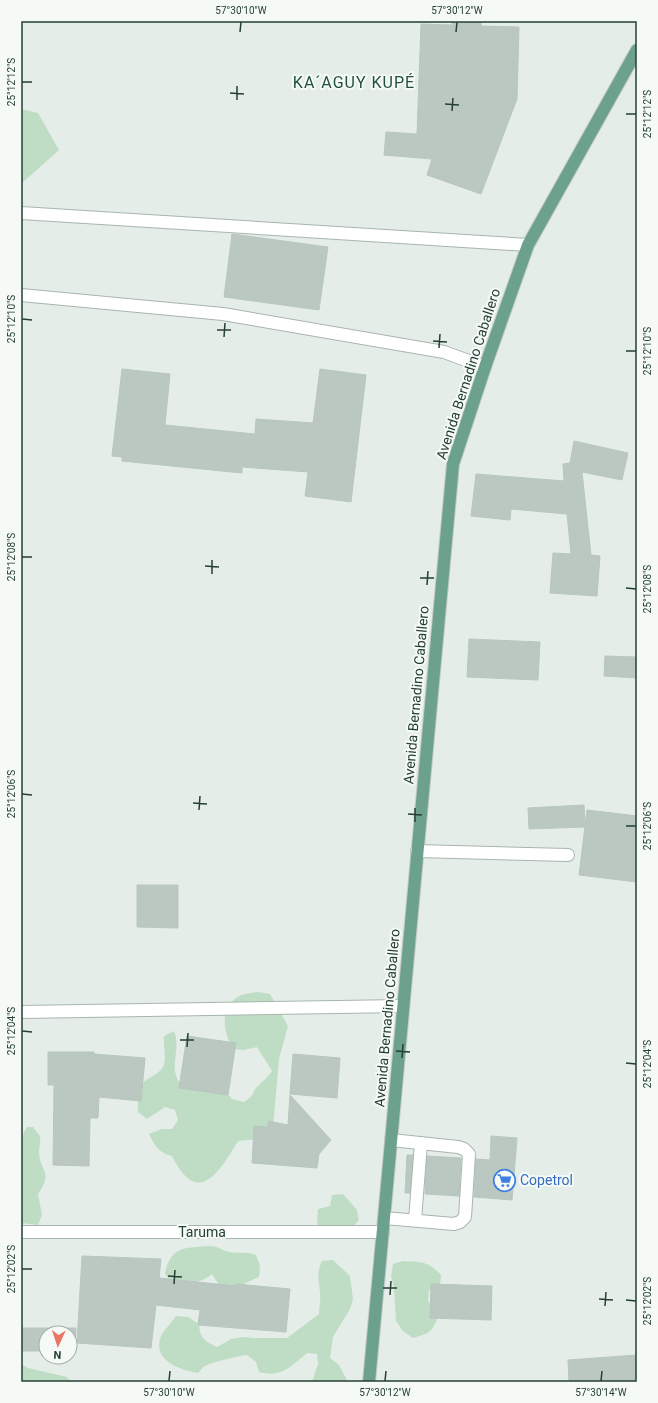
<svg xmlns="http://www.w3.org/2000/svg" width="658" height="1403" font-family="Roboto,sans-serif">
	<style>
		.green { fill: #bfddc4 }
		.building { fill: #bac8c1; stroke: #b7c7bf }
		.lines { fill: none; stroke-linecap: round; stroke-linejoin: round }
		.lane-casing { stroke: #a8b5af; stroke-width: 14 }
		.street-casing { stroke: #a8b5af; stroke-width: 14 }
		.primary-casing { stroke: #c2c9c6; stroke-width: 14 }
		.lane { stroke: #fff; stroke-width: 12 }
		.street { stroke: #fff; stroke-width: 12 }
		.primary { stroke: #6ca18d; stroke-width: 12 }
		.ticks { fill: none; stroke: #253f34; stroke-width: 1.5 }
		.labels { text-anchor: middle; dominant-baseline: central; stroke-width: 4; stroke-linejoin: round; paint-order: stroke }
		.street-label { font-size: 14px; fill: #253f34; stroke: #f5faf7 }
		.shop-label { font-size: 14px; fill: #366cbe; stroke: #f5faf7; text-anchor: start }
		.quarter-label { font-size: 16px; letter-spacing: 1px; fill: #21503f; stroke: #f5faf7 }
		.neatline { fill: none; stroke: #253f34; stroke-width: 1.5 }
		.ticks-label { font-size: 10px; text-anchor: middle; fill: #253f34 }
	</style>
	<rect width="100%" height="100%" fill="#e5ede9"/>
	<!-- green -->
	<g class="green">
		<path d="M21,109L38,113L59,150L21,184Z"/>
		<path d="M258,992L270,994L288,1026L279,1059L273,1128L269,1138L238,1141C220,1171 198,1209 172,1156C159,1153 155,1146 149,1134L162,1129H172L178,1120L175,1110L165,1107L147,1119L138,1112C138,1105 137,1096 139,1090C142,1078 157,1077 163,1067C167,1059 163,1046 164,1036L174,1031C182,1051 167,1066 181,1085L225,1091L232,1099L244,1102C257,1094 251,1091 259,1085C264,1080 268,1077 272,1071L257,1047L244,1050L233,1049C224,1034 219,1011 236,998C241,994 252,993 258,992Z"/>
		<path d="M27,1127H33L40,1136C41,1142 39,1147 39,1152C40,1173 54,1171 38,1194L42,1215L38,1225L21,1223V1142L24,1132Z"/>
		<path d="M343,1194L357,1210L359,1220L351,1229L319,1231L317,1221L318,1209L330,1206L332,1195Z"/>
		<path d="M208,1246C220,1246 222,1251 230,1252C241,1254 244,1251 256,1255L260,1266L259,1277L239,1286L223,1291L212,1274C198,1285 188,1283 171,1282L165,1274C170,1246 185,1248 208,1246Z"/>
		<path d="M333,1260L350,1276L353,1299L350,1309L333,1337L330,1358L339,1365L348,1382H312L318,1364L317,1354L307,1353C290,1367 282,1378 259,1372L256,1362L247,1355C242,1355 209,1363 205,1366C203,1367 200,1371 198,1373C178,1370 150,1359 162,1334C166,1328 172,1322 176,1316L188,1317L199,1324C200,1338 204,1341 217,1347L231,1339L243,1337L254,1338H287L319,1314C319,1307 321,1300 320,1293C319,1280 316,1274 322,1261Z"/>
		<path d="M403,1261C421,1262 428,1261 441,1275L440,1286L429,1290L428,1300L437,1319C432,1333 427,1334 413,1338L403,1331L396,1321L394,1287L391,1276L393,1264Z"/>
		<path d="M21,1364L28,1368L67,1377L71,1382H21Z"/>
	</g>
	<!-- building -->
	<g class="building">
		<path d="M452,21H481V26L519,27L517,99L481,194L427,175L432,159L384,155L386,132L417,134L421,24L452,25Z"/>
		<path d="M232,234L328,247L319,310L224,297Z"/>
		<path d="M122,369L170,374L165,425L255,434L256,419L313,423L320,369L366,375L351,502L305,496L308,472L242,467V473L122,461V457L112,456Z"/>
		<path d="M574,441L628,453L622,480L582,472L591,555L600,556L597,596L550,593L553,553L571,554L567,514L511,509L510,520L471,516L476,474L564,481L563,464L570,463Z"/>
		<path d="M469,639L540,642L538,680L467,677Z"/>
		<path d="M605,656L637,657V678L604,676Z"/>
		<path d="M584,805L585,827L529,829L528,808Z"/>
		<path d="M587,810L637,816V882L579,875Z"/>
		<path d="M137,885H178V928L137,927Z"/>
		<path d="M187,1036L236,1043L228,1095L179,1088Z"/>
		<path d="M48,1052H94V1054L145,1058L141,1101L99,1097L98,1118H90L89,1166L53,1165L54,1085H48Z"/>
		<path d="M293,1054L340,1058L337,1098L290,1094Z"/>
		<path d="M290,1095L331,1140L319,1154L317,1168L252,1163L254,1126L268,1127V1121L288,1125Z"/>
		<path d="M491,1136L517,1138L512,1200L474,1197L476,1159L490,1160Z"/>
		<path d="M407,1155H413L410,1193H405Z"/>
		<path d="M427,1156L461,1158L459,1196L425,1194Z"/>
		<path d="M82,1256L161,1259L159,1278L236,1286V1284L290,1289L286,1332L198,1325L200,1310L156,1305L151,1348L77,1343Z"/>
		<path d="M431,1284L492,1286L491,1320L430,1318Z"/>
		<path d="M21,1328H76L75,1351H70V1333H46V1351H21Z"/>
		<path d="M637,1355V1382H569L568,1360Z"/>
	</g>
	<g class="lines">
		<defs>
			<g id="lane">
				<path d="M21,213L528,245"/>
				<path d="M21,295L223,314L444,352L485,367"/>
				<path d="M417,851L568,855"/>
				<path d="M384,1218L454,1224L460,1222L465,1217L469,1154L464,1149L458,1147L391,1140"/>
				<path d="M415,1220L421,1143"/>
			</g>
			<g id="street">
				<path d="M21,1012L403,1006"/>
				<path d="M21,1232H383"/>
			</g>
			<path id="primary" d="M369,1382L453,464L485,367L528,245L637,50"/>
		</defs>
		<!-- lane casing -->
		<use href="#lane" class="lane-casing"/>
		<!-- street casing -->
		<use href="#street" class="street-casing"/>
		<!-- primary casing -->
		<use href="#primary" class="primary-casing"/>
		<!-- lane -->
		<use href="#lane" class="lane"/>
		<!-- street -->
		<use href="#street" class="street"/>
		<!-- primary -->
		<use href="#primary" class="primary"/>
	</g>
	<!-- ticks -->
	<path class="ticks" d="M240,32L241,22M456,32L457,22M22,82H32M230,93L244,94M237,100V86M445,104L459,105M452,111L453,98M626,114H636M22,319L32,320M217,330H231M224,337L225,323M433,341L447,342M439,348L440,334M626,351H636M22,557H32M205,566L219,567M212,574V560M420,578H434M427,585L428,571M626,588L636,589M22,794L32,795M193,803L207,804M199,810L200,796M408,814L422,815M415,822V808M626,826H636M22,1031L32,1032M180,1040H194M187,1047L188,1033M396,1051L410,1052M402,1058L403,1044M626,1063L636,1064M22,1269H32M168,1276L182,1277M174,1284L175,1270M383,1288H397M390,1295L391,1281M599,1299L613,1300M626,1300L636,1301M605,1306L606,1292M169,1381L170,1371M385,1381L386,1371M601,1381L602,1371"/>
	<!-- icons -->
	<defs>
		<symbol id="supermarket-ring" viewBox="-11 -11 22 22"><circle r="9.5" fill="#f5faf7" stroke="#3f7fe0" stroke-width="1.5"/><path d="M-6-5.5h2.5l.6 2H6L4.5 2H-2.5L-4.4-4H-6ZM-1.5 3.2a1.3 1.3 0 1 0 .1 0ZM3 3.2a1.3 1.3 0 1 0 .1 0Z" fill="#3f7fe0"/></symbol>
	</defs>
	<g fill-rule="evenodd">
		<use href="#supermarket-ring" x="492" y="1168" width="25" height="25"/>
	</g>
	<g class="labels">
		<!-- street labels -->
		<g class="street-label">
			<text transform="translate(468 374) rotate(-72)">Avenida Bernadino Caballero</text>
			<text transform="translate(416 695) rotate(-85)">Avenida Bernadino Caballero</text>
			<text transform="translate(387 1018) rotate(-85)">Avenida Bernadino Caballero</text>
			<text x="202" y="1232">Taruma</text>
		</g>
		<!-- shop labels -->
		<g class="shop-label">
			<text x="520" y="1180">Copetrol</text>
		</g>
		<!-- quarter labels -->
		<g class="quarter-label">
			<text x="354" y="82">KA´AGUY KUPÉ</text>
		</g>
	</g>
	<!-- border -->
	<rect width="658" height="1403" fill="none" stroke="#f5faf7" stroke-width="44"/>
	<!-- north arrow -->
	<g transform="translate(58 1345) rotate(183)"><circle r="19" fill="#f5faf7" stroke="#a2afa9"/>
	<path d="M0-3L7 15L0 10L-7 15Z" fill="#eb7665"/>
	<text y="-6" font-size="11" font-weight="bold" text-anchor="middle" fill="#253f34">N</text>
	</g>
	<rect x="22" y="22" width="614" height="1359" class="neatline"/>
	<g class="ticks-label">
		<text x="241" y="14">57°30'10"W</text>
		<text x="457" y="14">57°30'12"W</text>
		<text transform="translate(11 82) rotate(-90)" y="4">25°12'12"S</text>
		<text transform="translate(647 114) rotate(-90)" y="4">25°12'12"S</text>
		<text transform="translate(11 319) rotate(-90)" y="4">25°12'10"S</text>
		<text transform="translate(647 351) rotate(-90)" y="4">25°12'10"S</text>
		<text transform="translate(11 557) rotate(-90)" y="4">25°12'08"S</text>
		<text transform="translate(647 589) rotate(-90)" y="4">25°12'08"S</text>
		<text transform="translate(11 794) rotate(-90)" y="4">25°12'06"S</text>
		<text transform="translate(647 826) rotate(-90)" y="4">25°12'06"S</text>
		<text transform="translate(11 1031) rotate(-90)" y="4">25°12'04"S</text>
		<text transform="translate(647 1064) rotate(-90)" y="4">25°12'04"S</text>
		<text transform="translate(11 1269) rotate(-90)" y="4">25°12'02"S</text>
		<text transform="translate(647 1301) rotate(-90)" y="4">25°12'02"S</text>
		<text x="169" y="1396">57°30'10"W</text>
		<text x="385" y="1396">57°30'12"W</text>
		<text x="601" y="1396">57°30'14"W</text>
	</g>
</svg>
